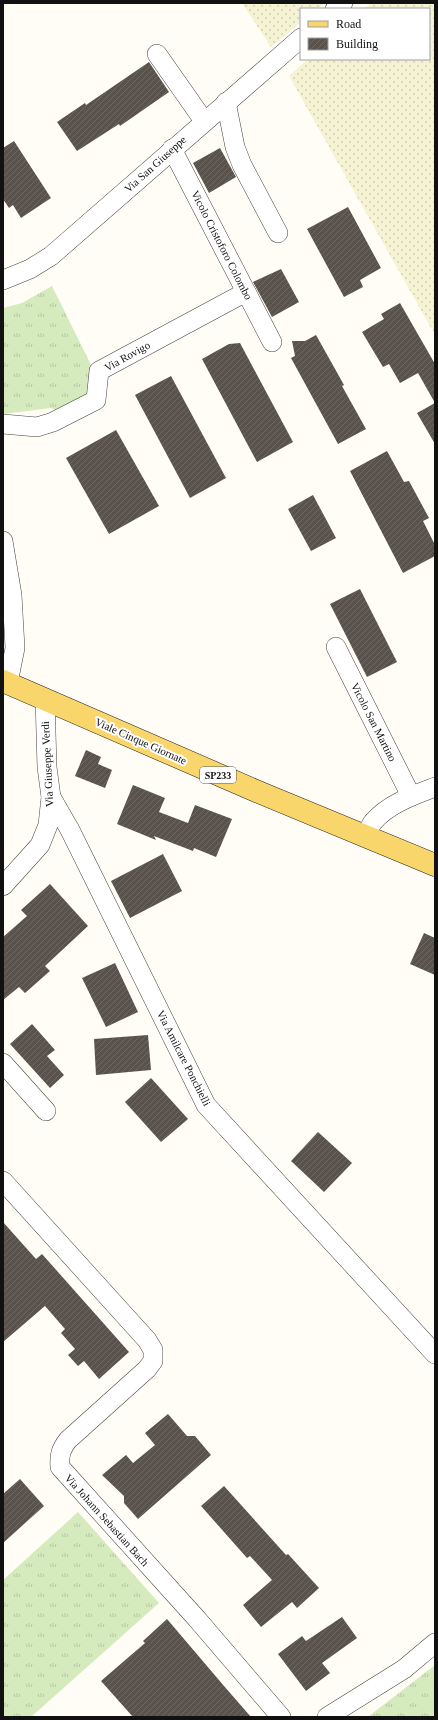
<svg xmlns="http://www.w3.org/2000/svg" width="438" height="1720" font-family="Georgia,serif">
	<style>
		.farmland { fill: url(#farmland-dots) }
		.grass { fill: url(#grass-tufts) }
		.building { fill: url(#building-hatch) }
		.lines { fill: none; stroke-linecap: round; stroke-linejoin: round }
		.street-casing { stroke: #444; stroke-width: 20 }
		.primary-casing { stroke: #222; stroke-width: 23 }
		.street { stroke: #fff; stroke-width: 19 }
		.primary { stroke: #f9d66b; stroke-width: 22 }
		.labels { text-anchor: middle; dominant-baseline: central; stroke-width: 4; stroke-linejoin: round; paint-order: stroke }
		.shield { fill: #fff; stroke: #585858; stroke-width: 1 }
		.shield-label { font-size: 10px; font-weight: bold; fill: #111 }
		.street-label { font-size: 11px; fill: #111; stroke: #fff }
	</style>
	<defs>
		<pattern id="farmland-dots" width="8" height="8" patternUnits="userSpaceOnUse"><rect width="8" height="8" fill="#f6f3d4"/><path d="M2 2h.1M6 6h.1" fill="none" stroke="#d2cfb5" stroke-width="1.8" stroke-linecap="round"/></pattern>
		<pattern id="grass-tufts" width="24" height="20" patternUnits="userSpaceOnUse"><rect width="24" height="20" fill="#d5ebbd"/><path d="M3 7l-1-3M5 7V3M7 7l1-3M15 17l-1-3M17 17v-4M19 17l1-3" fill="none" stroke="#b6c8a1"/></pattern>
		<pattern id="building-hatch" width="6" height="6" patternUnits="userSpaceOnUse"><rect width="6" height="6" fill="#5a524d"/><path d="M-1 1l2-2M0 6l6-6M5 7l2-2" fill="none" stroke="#6d6662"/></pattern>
	</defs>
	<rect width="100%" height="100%" fill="#fffdf5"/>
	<!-- farmland -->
	<g class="farmland">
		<path d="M242,3H325L317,9H301V22L271,47Z"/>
		<path d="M371,3H435V335L289,76L308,59H429V9H364Z"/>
	</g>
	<!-- grass -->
	<g class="grass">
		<path d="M52,286L94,371L92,396L61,413L51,408L3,414V308L22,303Z"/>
		<path d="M78,1512L159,1603L31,1717H3V1580Z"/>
		<path d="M435,1665V1717H370L369,1716Z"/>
	</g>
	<!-- building -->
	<g class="building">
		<path d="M149,62L169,92L120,126L119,124L77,151L57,122L85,103L86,105Z"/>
		<path d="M14,141L51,198L21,218L13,205L9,208L3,199V148Z"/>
		<path d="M220,148L236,177L209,193L193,163Z"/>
		<path d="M348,207L381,268L360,280L363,287L344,297L307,229Z"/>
		<path d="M281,269L299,302L272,317L253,282Z"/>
		<path d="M400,303L435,364V444L417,413L435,403L418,373L400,383L389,364L383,367L362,332L384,319L381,314Z"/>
		<path d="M316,335L344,385L342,386L366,429L338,444L291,358L295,356L292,341H305Z"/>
		<path d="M240,343L293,442L257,462L202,359L229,344Z"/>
		<path d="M171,376L226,478L190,498L135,395Z"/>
		<path d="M116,430L159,506L109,534L66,458Z"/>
		<path d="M387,451L404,482L409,481L429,518L423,521L435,545V556L403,573L350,471Z"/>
		<path d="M313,495L336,538L311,551L288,509Z"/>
		<path d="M360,589L397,662L367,677L330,604Z"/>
		<path d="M86,750L101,757L98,764L112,770L105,788L75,776Z"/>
		<path d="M133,785L165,798L159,812L188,823L195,805L232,819L216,857L194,848L193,851L154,836L156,840L117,824Z"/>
		<path d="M163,854L182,891L130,918L111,881Z"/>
		<path d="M50,884L88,926L45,966L50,971L25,993L19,987L3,1000V937L27,916L21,910Z"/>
		<path d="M424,933L435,938V975L410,964Z"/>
		<path d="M115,963L138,1012L106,1027L82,978Z"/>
		<path d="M32,1024L55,1050L47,1056L64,1075L50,1088L10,1044Z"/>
		<path d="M148,1035L151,1070L96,1075L94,1039Z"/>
		<path d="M151,1078L188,1119L161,1142L125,1102Z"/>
		<path d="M318,1132L352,1163L324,1192L291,1161Z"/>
		<path d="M3,1222L36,1259L42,1254L129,1352L99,1379L84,1361L78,1366L68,1355L75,1349L61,1333L65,1329L45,1306L3,1342Z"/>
		<path d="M168,1414L187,1436H195L211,1455L138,1519L124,1503V1496L102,1475L126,1455L133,1463L155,1445L145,1433Z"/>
		<path d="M20,1479L44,1506L3,1543V1494Z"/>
		<path d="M224,1486L286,1555L288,1554L319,1588L297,1608L292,1602L261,1627L243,1605L272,1580L250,1556L247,1558L201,1506Z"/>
		<path d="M342,1617L357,1638L322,1663L330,1673L306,1691L278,1654L302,1636L306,1641Z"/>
		<path d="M167,1619L224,1686L251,1717H133L101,1681L145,1643L143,1641Z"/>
	</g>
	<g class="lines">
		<defs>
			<g id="street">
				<path d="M335,9L343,3"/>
				<path d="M157,54L204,121"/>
				<path d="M226,102L235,147L242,165L278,233"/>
				<path d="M172,149L272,342"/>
				<path d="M3,280L30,269L51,256L301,38"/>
				<path d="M3,424L37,427L53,422L96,400L99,371L246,292"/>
				<path d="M3,541L12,595L15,648L8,683"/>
				<path d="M336,647L411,796"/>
				<path d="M51,797L70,830L206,1105L435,1354"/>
				<path d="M366,836C368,831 370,826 373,822C388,804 414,795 435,787"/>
				<path d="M3,886L40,845L48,825L51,797L47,767L45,698"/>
				<path d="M3,1063L46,1111"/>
				<path d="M3,1181L147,1340L153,1350V1361L147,1369L68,1440C61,1449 59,1455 60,1467L197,1619L281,1717"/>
				<path d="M327,1717L404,1669L435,1643"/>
			</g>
			<path id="primary" d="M3,681L256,791L435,865"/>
		</defs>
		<!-- street casing -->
		<use href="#street" class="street-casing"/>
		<!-- primary casing -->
		<use href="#primary" class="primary-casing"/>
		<!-- street -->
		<use href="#street" class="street"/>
		<!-- primary -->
		<use href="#primary" class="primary"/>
	</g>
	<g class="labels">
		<!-- shield labels -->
		<rect class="shield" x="200" y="767" width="36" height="16" rx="3"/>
		<g class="shield-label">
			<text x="218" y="775">SP233</text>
		</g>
		<!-- street labels -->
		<g class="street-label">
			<text transform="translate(155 164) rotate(-42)">Via San Giuseppe</text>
			<text transform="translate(222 245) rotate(63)">Vicolo Cristoforo Colombo</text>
			<text transform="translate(127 356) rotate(-29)">Via Rovigo</text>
			<text transform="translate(374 722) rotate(63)">Vicolo San Martino</text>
			<text transform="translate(141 741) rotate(24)">Viale Cinque Giornate</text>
			<text transform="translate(47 764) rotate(-93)">Via Giuseppe Verdi</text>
			<text transform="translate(184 1058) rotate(63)">Via Amilcare Ponchielli</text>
			<text transform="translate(107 1520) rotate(48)">Via Johann Sebastian Bach</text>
		</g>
	</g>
	<!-- border -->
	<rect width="438" height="1720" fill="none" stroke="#111111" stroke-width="8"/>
	<!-- legend -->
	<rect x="300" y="8" width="130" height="52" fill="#ffffff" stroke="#a0a0a0"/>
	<rect x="308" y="21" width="20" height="6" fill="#f9d66b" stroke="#a0a0a0"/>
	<text x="336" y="28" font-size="12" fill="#111111">Road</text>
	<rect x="308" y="38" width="20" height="12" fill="url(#building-hatch)" stroke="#a0a0a0"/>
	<text x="336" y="48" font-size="12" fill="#111111">Building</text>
</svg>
